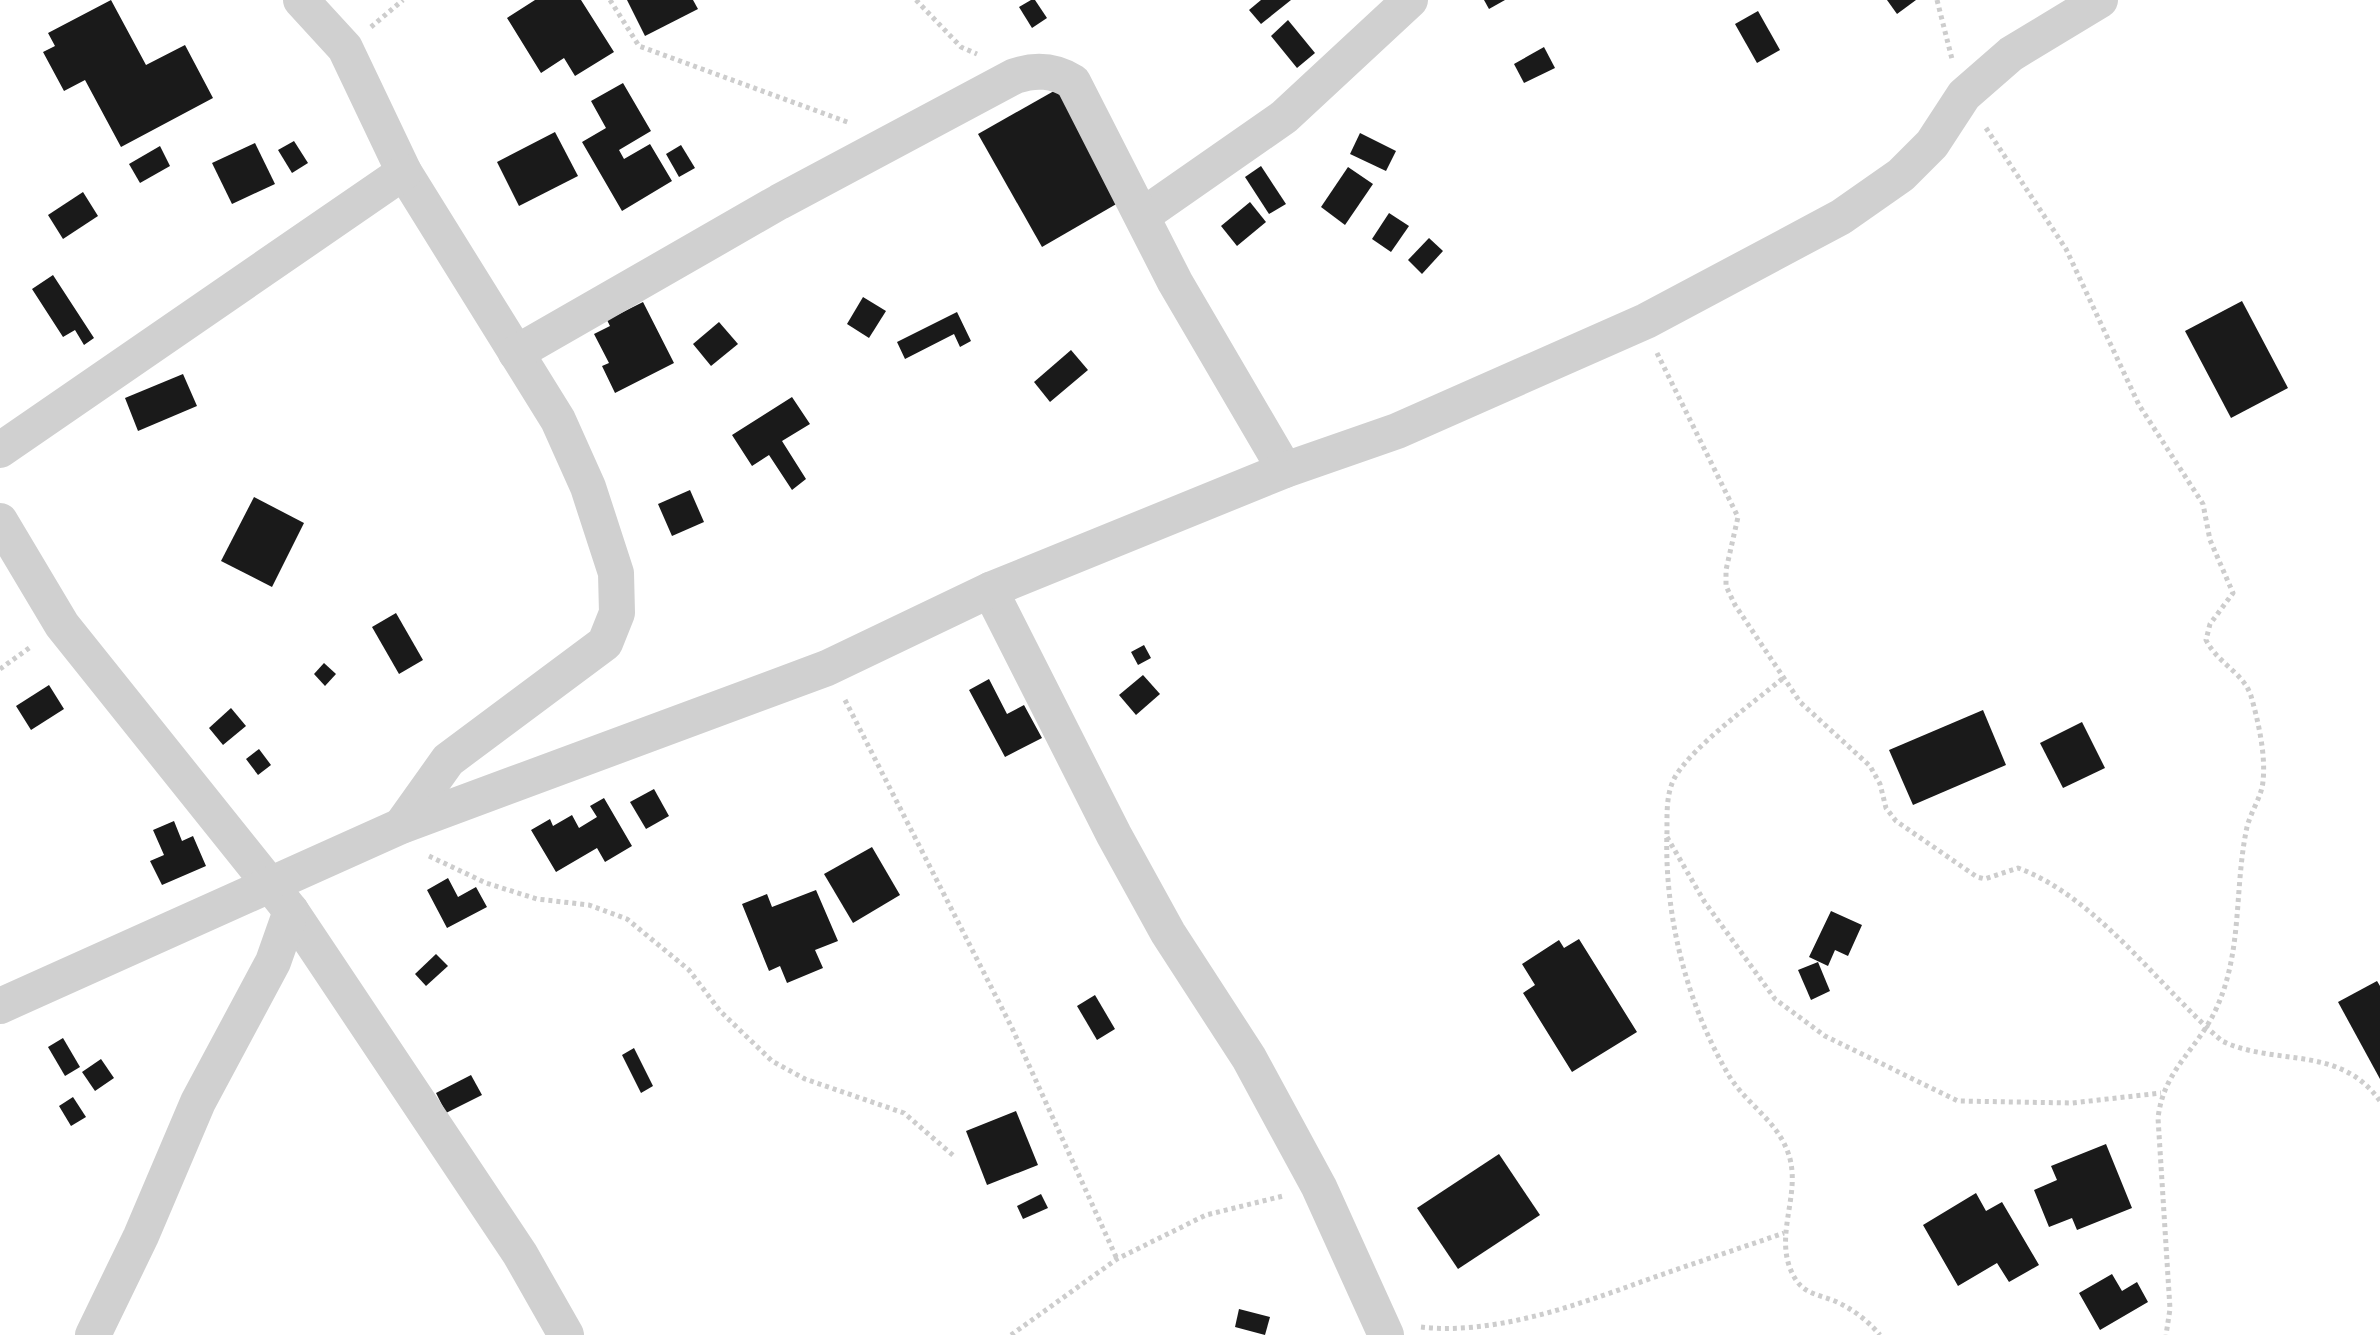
<svg xmlns="http://www.w3.org/2000/svg" width="2380" height="1335" font-family="Barlow,sans-serif">
	<style>
		.building { fill: #1a1a1a }
		.lines { fill: none; stroke-linecap: round; stroke-linejoin: round }
		.path { stroke: #cdcdcd; stroke-width: 5; stroke-dasharray: 4 4; stroke-linecap: butt }
		.street { stroke: #d0d0d0; stroke-width: 36 }
	</style>
	<rect width="100%" height="100%" fill="#fff"/>
	<!-- building -->
	<g class="building">
		<path d="M111,0L146,65L185,45L213,98L121,147L85,80L64,91L43,52L55,46L48,33Z"/>
		<path d="M535,0H581L614,52L575,76L564,58L541,73L507,18Z"/>
		<path d="M627,0H693L698,9L645,36Z"/>
		<path d="M1031,0H1035L1047,18L1032,28L1019,7Z"/>
		<path d="M1261,0H1291L1261,24L1249,10Z"/>
		<path d="M1484,0H1505L1489,9Z"/>
		<path d="M1887,0H1916L1897,14Z"/>
		<path d="M1758,11L1780,50L1757,63L1735,24Z"/>
		<path d="M1288,20L1315,53L1297,68L1271,36Z"/>
		<path d="M1544,47L1555,68L1524,83L1514,64Z"/>
		<path d="M623,83L651,131L619,150L624,159L650,144L672,181L622,211L582,142L606,128L591,101Z"/>
		<path d="M1061,87L1125,199L1042,247L978,134Z"/>
		<path d="M555,132L578,176L519,206L497,162Z"/>
		<path d="M1360,133L1396,151L1386,171L1350,154Z"/>
		<path d="M294,141L308,163L292,173L278,150Z"/>
		<path d="M255,143L275,184L232,204L212,163Z"/>
		<path d="M681,145L695,168L679,177L666,154Z"/>
		<path d="M160,146L170,166L140,183L129,164Z"/>
		<path d="M1261,166L1286,204L1269,214L1245,177Z"/>
		<path d="M1348,167L1373,184L1345,225L1321,207Z"/>
		<path d="M83,192L98,216L63,239L48,215Z"/>
		<path d="M1250,202L1266,222L1237,246L1221,226Z"/>
		<path d="M1389,213L1409,226L1391,252L1372,239Z"/>
		<path d="M1429,238L1443,251L1422,274L1408,260Z"/>
		<path d="M53,275L94,338L84,345L75,330L63,337L32,289Z"/>
		<path d="M863,297L886,311L869,338L847,324Z"/>
		<path d="M2242,301L2288,388L2231,418L2185,331Z"/>
		<path d="M643,302L674,363L615,393L602,366L609,363L594,334L610,326L607,320Z"/>
		<path d="M957,312L971,341L960,347L954,334L905,359L897,342Z"/>
		<path d="M719,322L738,344L711,366L693,344Z"/>
		<path d="M1071,350L1088,370L1050,402L1034,382Z"/>
		<path d="M183,374L197,406L138,431L125,398Z"/>
		<path d="M792,397L810,424L782,441L806,479L792,490L769,455L752,466L732,435Z"/>
		<path d="M690,490L704,522L672,536L658,504Z"/>
		<path d="M254,497L304,523L272,587L221,561Z"/>
		<path d="M396,613L423,660L399,674L372,627Z"/>
		<path d="M1144,645L1151,658L1138,665L1131,652Z"/>
		<path d="M324,663L336,674L325,686L314,674Z"/>
		<path d="M1143,675L1160,694L1136,715L1119,695Z"/>
		<path d="M989,679L1007,714L1024,705L1042,738L1005,757L969,690Z"/>
		<path d="M49,685L64,709L31,730L16,706Z"/>
		<path d="M231,708L246,726L223,745L209,728Z"/>
		<path d="M1983,710L2006,765L1913,805L1889,750Z"/>
		<path d="M2082,722L2105,768L2063,788L2040,743Z"/>
		<path d="M259,749L271,765L258,775L246,759Z"/>
		<path d="M654,789L669,816L646,829L630,802Z"/>
		<path d="M604,798L632,846L605,862L597,848L556,872L531,830L550,819L553,826L572,815L579,828L597,817L590,806Z"/>
		<path d="M174,821L182,841L193,836L206,866L162,885L150,861L164,855L153,830Z"/>
		<path d="M872,847L900,895L853,923L824,874Z"/>
		<path d="M448,878L458,897L476,887L487,907L447,928L427,890Z"/>
		<path d="M816,890L838,941L815,950L823,968L787,983L780,966L769,971L742,904L767,894L772,907Z"/>
		<path d="M1831,911L1862,925L1848,956L1835,950L1828,966L1809,957Z"/>
		<path d="M1579,939L1637,1032L1572,1072L1523,993L1535,985L1522,964L1559,940L1564,948Z"/>
		<path d="M436,954L448,966L426,986L415,974Z"/>
		<path d="M1818,962L1830,991L1811,1000L1798,970Z"/>
		<path d="M2377,981L2380,986V1079L2338,1002Z"/>
		<path d="M1095,995L1115,1029L1097,1040L1077,1006Z"/>
		<path d="M63,1038L80,1067L65,1076L48,1047Z"/>
		<path d="M634,1048L653,1086L641,1093L622,1055Z"/>
		<path d="M101,1059L114,1078L95,1091L82,1072Z"/>
		<path d="M471,1075L482,1095L446,1113L436,1093Z"/>
		<path d="M73,1097L86,1117L71,1126L59,1106Z"/>
		<path d="M1016,1111L1038,1165L987,1185L966,1131Z"/>
		<path d="M2106,1144L2132,1208L2077,1230L2072,1218L2049,1227L2034,1190L2057,1180L2051,1166Z"/>
		<path d="M1499,1154L1540,1215L1458,1269L1417,1208Z"/>
		<path d="M1976,1193L1986,1211L2002,1202L2039,1265L2009,1282L1997,1263L1958,1286L1923,1225Z"/>
		<path d="M1041,1194L1048,1208L1023,1219L1017,1206Z"/>
		<path d="M2112,1274L2122,1291L2137,1282L2148,1302L2100,1330L2079,1293Z"/>
		<path d="M1239,1309L1270,1317L1265,1335L1235,1327Z"/>
	</g>
	<g class="lines">
		<!-- path -->
		<g class="path">
			<path d="M610,0L639,46L850,123"/>
			<path d="M916,0L961,47L977,54"/>
			<path d="M1937,0L1952,59"/>
			<path d="M371,27L403,0"/>
			<path d="M1986,128L2066,249L2139,405L2203,504L2210,540L2233,593L2210,624L2206,640C2218,664 2243,672 2251,696C2258,720 2266,755 2263,781C2262,796 2251,811 2247,827C2234,887 2243,949 2217,1007C2198,1050 2164,1068 2158,1118L2170,1309L2166,1335"/>
			<path d="M1657,353L1738,517L1726,570V586L1735,605L1800,702L1870,766L1880,784L1886,808L1896,821L1977,877L1985,879L2018,868C2097,897 2160,988 2222,1041C2277,1067 2339,1044 2380,1101"/>
			<path d="M0,669L32,646"/>
			<path d="M1782,679C1753,703 1693,746 1675,777C1666,793 1667,814 1667,831C1664,914 1686,1002 1728,1074C1745,1103 1775,1119 1787,1150C1805,1193 1769,1238 1796,1280C1806,1295 1822,1295 1837,1302C1854,1310 1868,1321 1880,1335"/>
			<path d="M845,700L1012,1028L1117,1259"/>
			<path d="M1667,837L1704,901L1775,999L1825,1036L1958,1101L2072,1103L2161,1093"/>
			<path d="M429,856L486,883L537,899L589,905L627,919L689,970L720,1011L772,1061L805,1079L904,1113L955,1157"/>
			<path d="M1421,1327C1487,1335 1566,1309 1627,1287C1679,1268 1732,1251 1784,1233"/>
			<path d="M1011,1335L1117,1259L1206,1215L1283,1196"/>
		</g>
		<!-- street -->
		<g class="street">
			<path d="M301,0L345,48L404,172L558,420L588,487L616,573L617,613L605,643L448,760L401,826"/>
			<path d="M1142,216L1284,117L1410,0"/>
			<path d="M516,353L779,202L1015,76C1036,69 1054,70 1073,82L1175,282L1285,470"/>
			<path d="M0,450L404,172"/>
			<path d="M0,521L62,625L291,911L520,1254L566,1335"/>
			<path d="M990,590L1114,835L1168,933L1249,1058L1319,1187L1386,1335"/>
			<path d="M0,1006L401,826L827,668L990,590L1285,470L1397,431L1646,321L1841,217L1901,175L1932,144L1964,95L2011,54L2100,0"/>
			<path d="M93,1335L141,1236L198,1102L273,962L291,911"/>
		</g>
	</g>
</svg>
